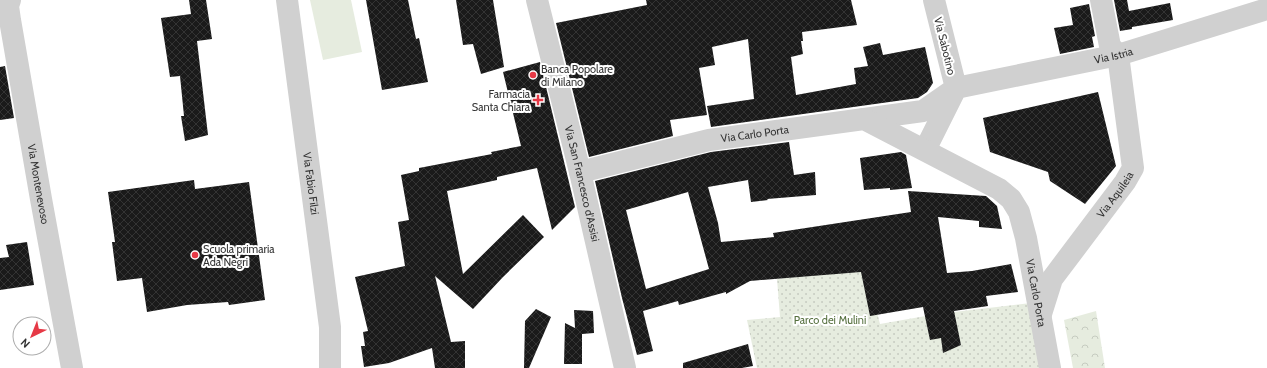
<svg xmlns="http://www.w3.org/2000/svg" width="1267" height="368" font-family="Cabin,sans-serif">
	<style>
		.grass { fill: url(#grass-dots) }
		.forest { fill: url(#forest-crowns) }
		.garden { fill: #e6ecdf }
		.building { fill: url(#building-cross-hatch); fill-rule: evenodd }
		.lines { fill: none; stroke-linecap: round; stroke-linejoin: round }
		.minor { stroke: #d0d0d0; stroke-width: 22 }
		.poi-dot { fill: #e63946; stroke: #fff; stroke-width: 1.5 }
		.labels { text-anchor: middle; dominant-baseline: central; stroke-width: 4; stroke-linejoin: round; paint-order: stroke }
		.street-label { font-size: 11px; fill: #333; stroke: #fff }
		.poi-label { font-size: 11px; fill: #333; stroke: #fff; text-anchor: start }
		.park-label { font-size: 11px; fill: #56703f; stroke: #fff }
	</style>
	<defs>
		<pattern id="grass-dots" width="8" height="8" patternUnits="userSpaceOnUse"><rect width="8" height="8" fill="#e6ecdf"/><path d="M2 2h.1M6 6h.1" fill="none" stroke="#c6cbc0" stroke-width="1.8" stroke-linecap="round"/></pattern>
		<pattern id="forest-crowns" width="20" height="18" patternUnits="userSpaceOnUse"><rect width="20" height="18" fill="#e6ecdf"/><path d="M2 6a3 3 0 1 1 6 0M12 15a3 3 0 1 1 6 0" fill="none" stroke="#c6cbc0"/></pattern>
		<pattern id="building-cross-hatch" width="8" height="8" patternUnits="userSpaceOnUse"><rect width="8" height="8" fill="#1a1a1a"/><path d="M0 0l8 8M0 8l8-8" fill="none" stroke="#333"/></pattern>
	</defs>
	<rect width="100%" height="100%" fill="#fff"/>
	<!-- grass -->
	<path class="grass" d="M865,264L880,324L937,314L1031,303L1043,368H757L747,320L780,317L777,279L837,272Z"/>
	<!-- forest -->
	<path class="forest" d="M1096,311L1105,368H1073L1064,320Z"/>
	<!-- garden -->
	<path class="garden" d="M310,0H351L362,52L323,60Z"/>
	<!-- building -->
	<g class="building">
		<path d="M189,0H206L212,39L197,41L208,135L185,141L181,116H184L180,76L170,77L161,18L191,14Z"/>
		<path d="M366,0H408L416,39L419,38L428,82L382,90Z"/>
		<path d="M456,0H493L504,67L481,74L473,44L463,45Z"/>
		<path d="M646,0H851L857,25L802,32L803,41H801L803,54L791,57L796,95L856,84L854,68L868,66L863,47L880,43L883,55L925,47L933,83L927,92L918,98L711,127L707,106L754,99L748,39L712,47L715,65L699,68L707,115L670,120L673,136L589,157L556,23L647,5Z"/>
		<path d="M1114,0H1127L1129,11L1170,3L1173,20L1132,27V29L1120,31Z"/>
		<path d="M1089,4L1095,36L1092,37L1094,47L1060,54L1054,28L1073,25L1070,8Z"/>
		<path d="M540,62L575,207L552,230L537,168L497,177V180L447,191L463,274L523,215L544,237L503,277L473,309L435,276L451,342L465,341V368H435L432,348L389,363L364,367L361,346H365L363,332L368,331L355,277L405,266L398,222L409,220L401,175L419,171V168L492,154L491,152L521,146L503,72Z"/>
		<path d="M5,66L14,118L0,120V67Z"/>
		<path d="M1098,92L1116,166L1085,204L1050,181L1048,172L990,152L983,118Z"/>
		<path d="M789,142L794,175L815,172L816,195L767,199L768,200L751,202L748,180L708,187L718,223L721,242L774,237L773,233L911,212L908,191L986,196L997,206L1002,229L979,227V221L938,217L947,273L972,271L1011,264L1018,292L986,296L988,306L954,311L961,345L943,353L941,338L930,340L923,307L870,316L861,272L750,281L726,294V292L679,305L678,301L643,311L653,351L637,355L622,298L595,181L711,152ZM688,192L709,269L646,289L626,210Z"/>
		<path d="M901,152L906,155L912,188L890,190V188L864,190L860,158Z"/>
		<path d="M194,180L195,189L249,182L265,300L229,305L228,302L187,305L147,312L142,278L117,281L112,242H115L108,192Z"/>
		<path d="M27,242L34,285L0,290V258L9,257L6,245Z"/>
		<path d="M536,309L551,317L529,368H524L525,321Z"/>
		<path d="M574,310L593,311L594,333L582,334V364H564L565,323L575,328Z"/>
		<path d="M748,344L753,366L742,368H683V363Z"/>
	</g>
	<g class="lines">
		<!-- minor -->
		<g class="minor">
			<path id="s1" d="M10,0L8,6L10,20L41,199L72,368"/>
			<path id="s2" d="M287,0L330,327V368"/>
			<path id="s3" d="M537,0L580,172L625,368"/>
			<path d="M864,119L923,111L956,88L934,0"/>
			<path id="s4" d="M925,150L956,88L1118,55L1267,9"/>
			<path id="s5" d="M580,172L709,140L864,119L999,189L1011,199L1019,212L1026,238L1050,368"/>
			<path id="s6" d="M1041,314L1052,279L1125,182L1133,168L1118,55L1110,46L1101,0"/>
		</g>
	</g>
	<!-- markers -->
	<g class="poi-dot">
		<circle cx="533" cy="75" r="4"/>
		<path d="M536 94h4v4h4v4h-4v4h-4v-4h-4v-4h4z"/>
		<circle cx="195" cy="255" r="4"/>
	</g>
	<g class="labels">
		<!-- street labels -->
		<g class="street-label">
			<text transform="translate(945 46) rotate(76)">Via Sabotino</text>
			<text stroke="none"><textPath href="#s4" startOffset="230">Via Istria</textPath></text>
			<text stroke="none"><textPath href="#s5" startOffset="179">Via Carlo Porta</textPath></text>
			<text stroke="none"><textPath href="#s1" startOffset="187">Via Montenevoso</textPath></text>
			<text stroke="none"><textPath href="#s2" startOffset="185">Via Fabio Filzi</textPath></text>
			<text stroke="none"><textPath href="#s3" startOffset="189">Via San Francesco d'Assisi</textPath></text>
			<text stroke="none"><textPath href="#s6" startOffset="142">Via Aquileia</textPath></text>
			<text stroke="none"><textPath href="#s5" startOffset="555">Via Carlo Porta</textPath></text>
		</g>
		<!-- poi labels -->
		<g class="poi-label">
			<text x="541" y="69">Banca Popolare<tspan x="541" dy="13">di Milano</tspan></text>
			<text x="530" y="94" text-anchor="end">Farmacia<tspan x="530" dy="13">Santa Chiara</tspan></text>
			<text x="203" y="249">Scuola primaria<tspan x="203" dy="13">Ada Negri</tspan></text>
		</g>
		<!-- park labels -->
		<g class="park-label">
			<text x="830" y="320">Parco dei Mulini</text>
		</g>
	</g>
	<!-- north arrow -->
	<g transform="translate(32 336) rotate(223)"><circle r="19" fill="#ffffff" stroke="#adadad"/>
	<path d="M0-3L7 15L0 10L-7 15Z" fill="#e63946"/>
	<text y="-6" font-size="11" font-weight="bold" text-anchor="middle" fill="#333333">N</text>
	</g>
</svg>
